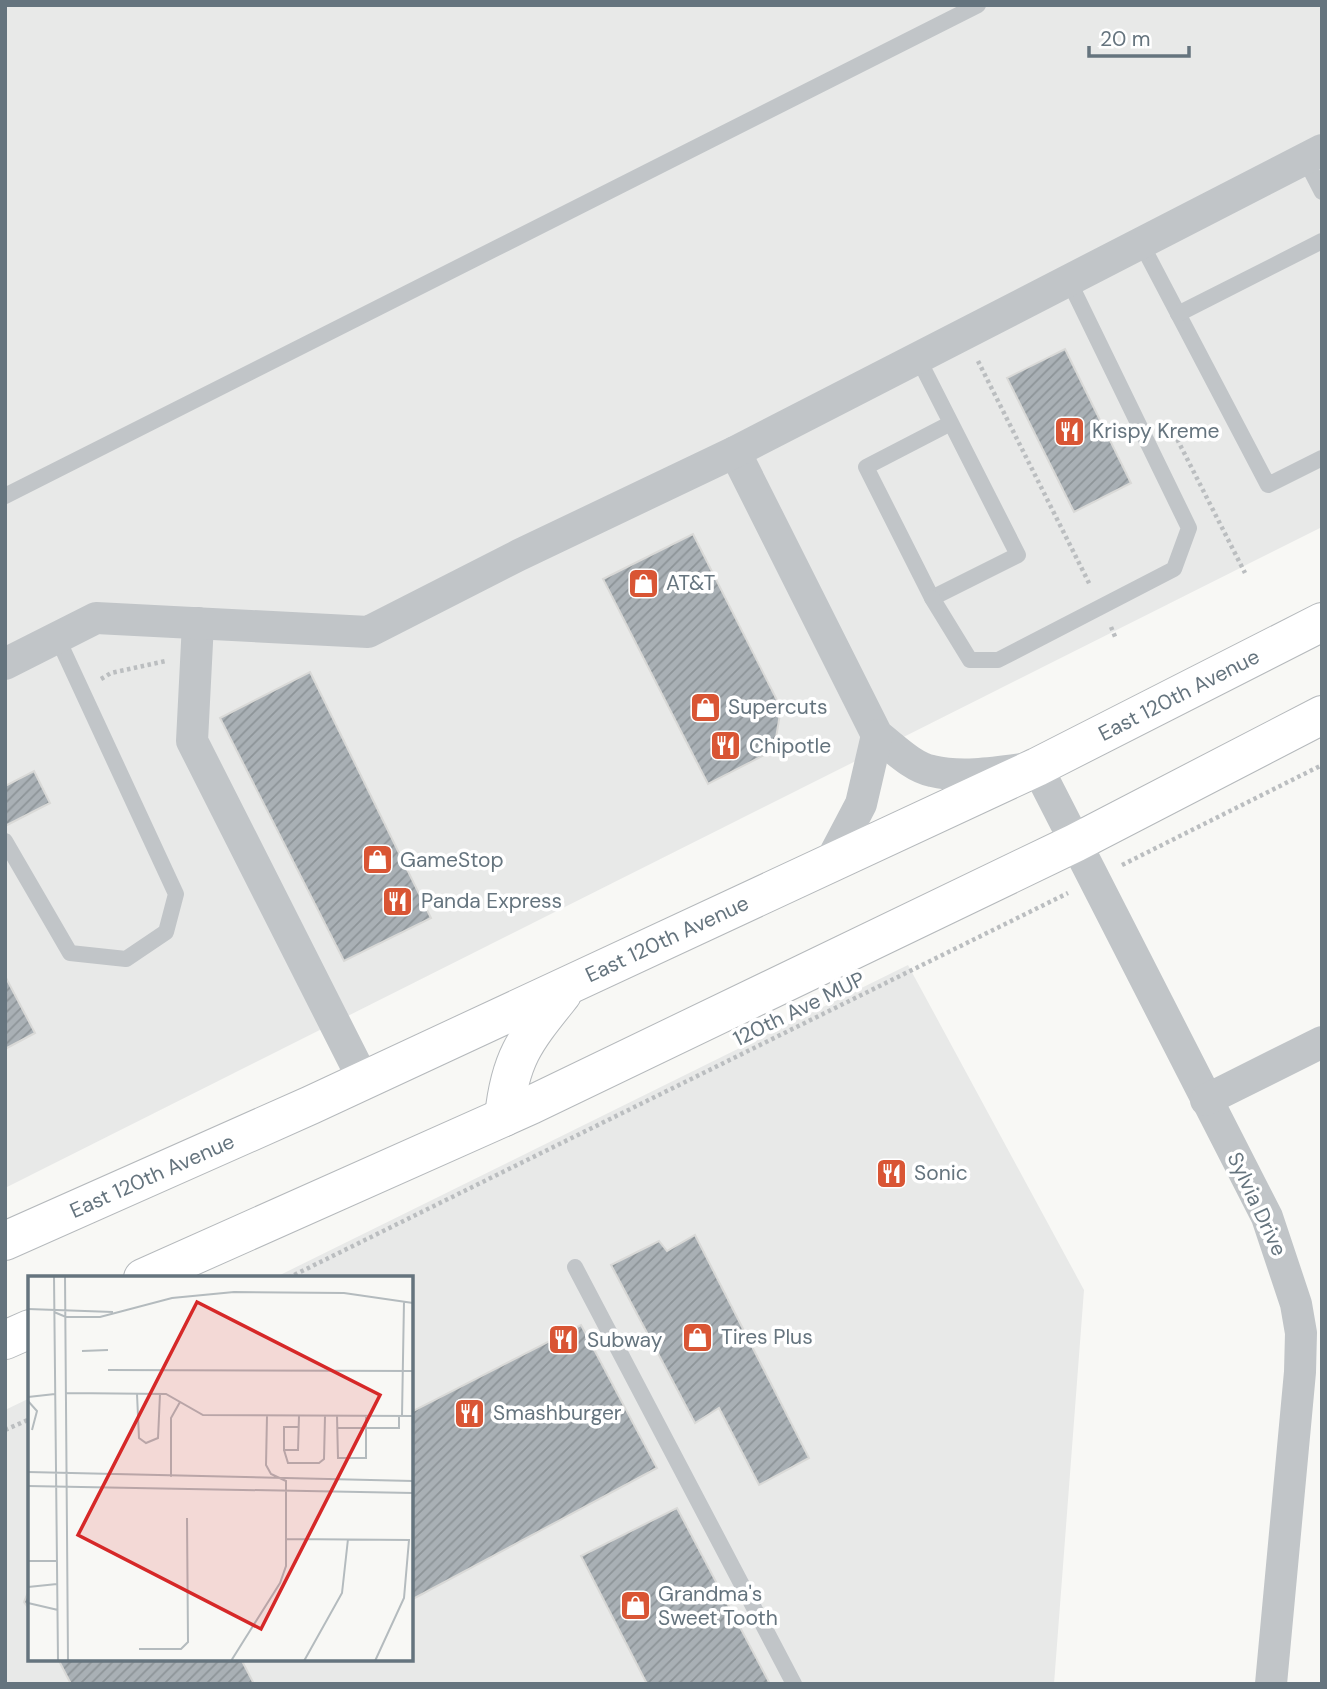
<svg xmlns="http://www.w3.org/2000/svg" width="1327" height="1689" font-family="'DM Sans',sans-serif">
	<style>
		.built { fill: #e8e9e8 }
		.building { fill: url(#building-hatch); stroke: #d9d9d7; stroke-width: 2 }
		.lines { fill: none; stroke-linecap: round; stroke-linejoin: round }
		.primary-casing { stroke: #b5b9bc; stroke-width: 40 }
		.path { stroke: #bbbec0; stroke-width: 4.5; stroke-dasharray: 3.5 3.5; stroke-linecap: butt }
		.lane { stroke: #c1c5c8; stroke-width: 16 }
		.street { stroke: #c1c5c8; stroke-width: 32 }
		.primary { stroke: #fff; stroke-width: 38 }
		.labels { text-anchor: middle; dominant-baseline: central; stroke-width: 7; stroke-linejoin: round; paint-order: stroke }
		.poi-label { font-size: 21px; fill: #65747e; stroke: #fff; text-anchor: start }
		.street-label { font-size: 21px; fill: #65747e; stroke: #fff }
		.inset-road { fill: none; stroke: #b4bbbe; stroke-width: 2 }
		.view { fill: #d62828; fill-opacity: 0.15; stroke: #d62828; stroke-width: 3.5 }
		.inset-edge { fill: none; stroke: #65747e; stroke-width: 3.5 }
	</style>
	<defs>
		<pattern id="building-hatch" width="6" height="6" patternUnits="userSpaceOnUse" patternTransform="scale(1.75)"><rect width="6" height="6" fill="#a9b0b5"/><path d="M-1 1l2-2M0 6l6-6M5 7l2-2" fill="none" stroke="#8d9498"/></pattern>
	</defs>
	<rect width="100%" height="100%" fill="#f8f8f5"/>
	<!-- built -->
	<g class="built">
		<path d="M5,5H1322V527L5,1188Z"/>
		<path d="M908,965L1084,1290L1054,1684H5V1410L30,1398V1659H411V1278H274Z"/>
	</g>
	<!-- building -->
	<g class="building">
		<path d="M1065,349L1131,483L1074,512L1007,378Z"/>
		<path d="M693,534L781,708L774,750L708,784L603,579Z"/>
		<path d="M310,672L431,918L344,961L220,718Z"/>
		<path d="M34,771L50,803L5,826V786Z"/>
		<path d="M5,976L35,1033L5,1049Z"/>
		<path d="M695,1235L809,1458L759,1485L719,1408L695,1423L611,1265L659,1241L667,1251Z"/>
		<path d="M581,1325L657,1468L411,1600V1412Z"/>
		<path d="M677,1508L770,1684H647L581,1556Z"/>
		<path d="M30,1588V1610L24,1602Z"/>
		<path d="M58,1659H241L254,1684H71Z"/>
	</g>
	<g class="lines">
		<defs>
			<g id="primary">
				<path d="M504,1117C510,1057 526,1039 562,994"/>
				<path d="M5,1241L311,1105L1037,767L1322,622"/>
				<path d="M143,1278L531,1105L1075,843L1322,715"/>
				<path d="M5,1340L30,1329"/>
			</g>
		</defs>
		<!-- primary casing -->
		<use href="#primary" class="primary-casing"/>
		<!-- path -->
		<g class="path">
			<path d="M978,361L1090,585"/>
			<path d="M1174,433L1245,573"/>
			<path d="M1111,627L1116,639"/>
			<path d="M101,679L111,673L166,661"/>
			<path d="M1122,865L1322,765"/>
			<path d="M288,1278L1068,893"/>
			<path d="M5,1430L30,1419"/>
		</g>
		<!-- lane -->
		<g class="lane">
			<path d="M1305,159L1322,192"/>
			<path d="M1141,243L1268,485L1322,458"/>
			<path d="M1178,314L1322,241"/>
			<path d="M918,358L1018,555L932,598L866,467L951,423"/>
			<path d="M5,496L978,5"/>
			<path d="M932,598L970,660H998L1174,569L1189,528L1069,281"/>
			<path d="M5,841L70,953L126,959L166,932L176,894L57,637"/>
			<path d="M575,1267L794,1684"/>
		</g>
		<!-- street -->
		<g class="street">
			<path d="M735,452L877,735C893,747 912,767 932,771C965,779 1004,771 1037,767L1267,1217L1296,1304L1301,1333L1300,1372L1271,1684"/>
			<path d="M198,623L192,741L364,1081"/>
			<path d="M5,664L96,618L368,632L519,555L735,452L1322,150"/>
			<path d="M830,863L861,804L877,735"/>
			<path d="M1206,1100L1322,1042"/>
		</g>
		<!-- primary -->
		<use href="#primary" class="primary"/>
	</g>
	<!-- icons -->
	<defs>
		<symbol id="restaurant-square" viewBox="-11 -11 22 22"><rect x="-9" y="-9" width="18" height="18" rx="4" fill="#d95534" stroke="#fff"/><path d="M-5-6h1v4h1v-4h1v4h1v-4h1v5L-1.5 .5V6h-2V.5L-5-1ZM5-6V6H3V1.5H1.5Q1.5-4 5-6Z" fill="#fff"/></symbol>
		<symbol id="shop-square" viewBox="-11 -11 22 22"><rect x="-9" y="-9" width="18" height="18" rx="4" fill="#d95534" stroke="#fff"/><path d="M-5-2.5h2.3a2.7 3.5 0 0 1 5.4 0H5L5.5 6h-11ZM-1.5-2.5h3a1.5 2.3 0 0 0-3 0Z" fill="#fff"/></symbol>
	</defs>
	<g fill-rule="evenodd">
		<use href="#restaurant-square" x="1052" y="414" width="35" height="35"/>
		<use href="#shop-square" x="626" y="566" width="35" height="35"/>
		<use href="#shop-square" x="688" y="690" width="35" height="35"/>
		<use href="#restaurant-square" x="708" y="728" width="35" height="35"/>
		<use href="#shop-square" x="360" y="842" width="35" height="35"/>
		<use href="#restaurant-square" x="380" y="884" width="35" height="35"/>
		<use href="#restaurant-square" x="874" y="1156" width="35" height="35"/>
		<use href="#shop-square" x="680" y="1320" width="35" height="35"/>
		<use href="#restaurant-square" x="546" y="1322" width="35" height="35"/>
		<use href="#restaurant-square" x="452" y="1396" width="35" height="35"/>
		<use href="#shop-square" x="618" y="1588" width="35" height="35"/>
	</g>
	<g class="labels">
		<!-- poi labels -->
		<g class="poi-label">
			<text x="1092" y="431">Krispy Kreme</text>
			<text x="666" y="583">AT&amp;T</text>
			<text x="728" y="707">Supercuts</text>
			<text x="749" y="746">Chipotle</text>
			<text x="400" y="860">GameStop</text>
			<text x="421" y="901">Panda Express</text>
			<text x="914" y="1173">Sonic</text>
			<text x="721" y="1337">Tires Plus</text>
			<text x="587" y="1340">Subway</text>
			<text x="493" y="1413">Smashburger</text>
			<text x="658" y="1594">Grandma's<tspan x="658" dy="24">Sweet Tooth</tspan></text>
		</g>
		<!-- street labels -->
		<g class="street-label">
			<text transform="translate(1179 695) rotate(-27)">East 120th Avenue</text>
			<text transform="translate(667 939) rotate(-25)">East 120th Avenue</text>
			<text transform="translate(799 1009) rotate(-26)">120th Ave MUP</text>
			<text transform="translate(152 1176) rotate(-24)">East 120th Avenue</text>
			<text transform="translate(1257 1204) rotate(65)">Sylvia Drive</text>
		</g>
	</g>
	<!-- overview -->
	<g transform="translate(28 1276)">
		<rect width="385" height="385" fill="#f8f8f5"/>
		<path class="inset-road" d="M26,0L30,385M37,0L40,385M0,33L85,36M26,36L38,41H72L144,22L206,16L316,17L385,27M54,75L80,74M80,94L385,95M38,117L138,118L175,139L385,140M109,118L111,162L118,167L130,162L132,118M0,121L27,118M0,125L9,135L4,154M309,140L310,182H338V140M374,140L376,25M271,151H256V174H270L271,140M310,152H371V140M256,174L260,187H291L296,183L297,140M0,196L385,205M143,201V142L152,126M0,210L385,217M258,263L382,264M0,285H29M0,311L29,308M0,327L30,334M111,373H153L160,366L159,242M203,385L252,307L258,290V205L243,198L238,189L239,140M276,385L314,317L320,263M347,385L376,322L381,264"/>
		<path class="view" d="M169,26L352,119L233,353L50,259Z"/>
		<rect width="385" height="385" class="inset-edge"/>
	</g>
	<!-- border -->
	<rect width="1327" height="1689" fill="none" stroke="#65747e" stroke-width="14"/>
	<!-- scale -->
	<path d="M1089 46v10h100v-10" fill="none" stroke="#65747e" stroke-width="3.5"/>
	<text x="1100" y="46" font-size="21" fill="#65747e" stroke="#ffffff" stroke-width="5" paint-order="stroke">20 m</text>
</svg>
